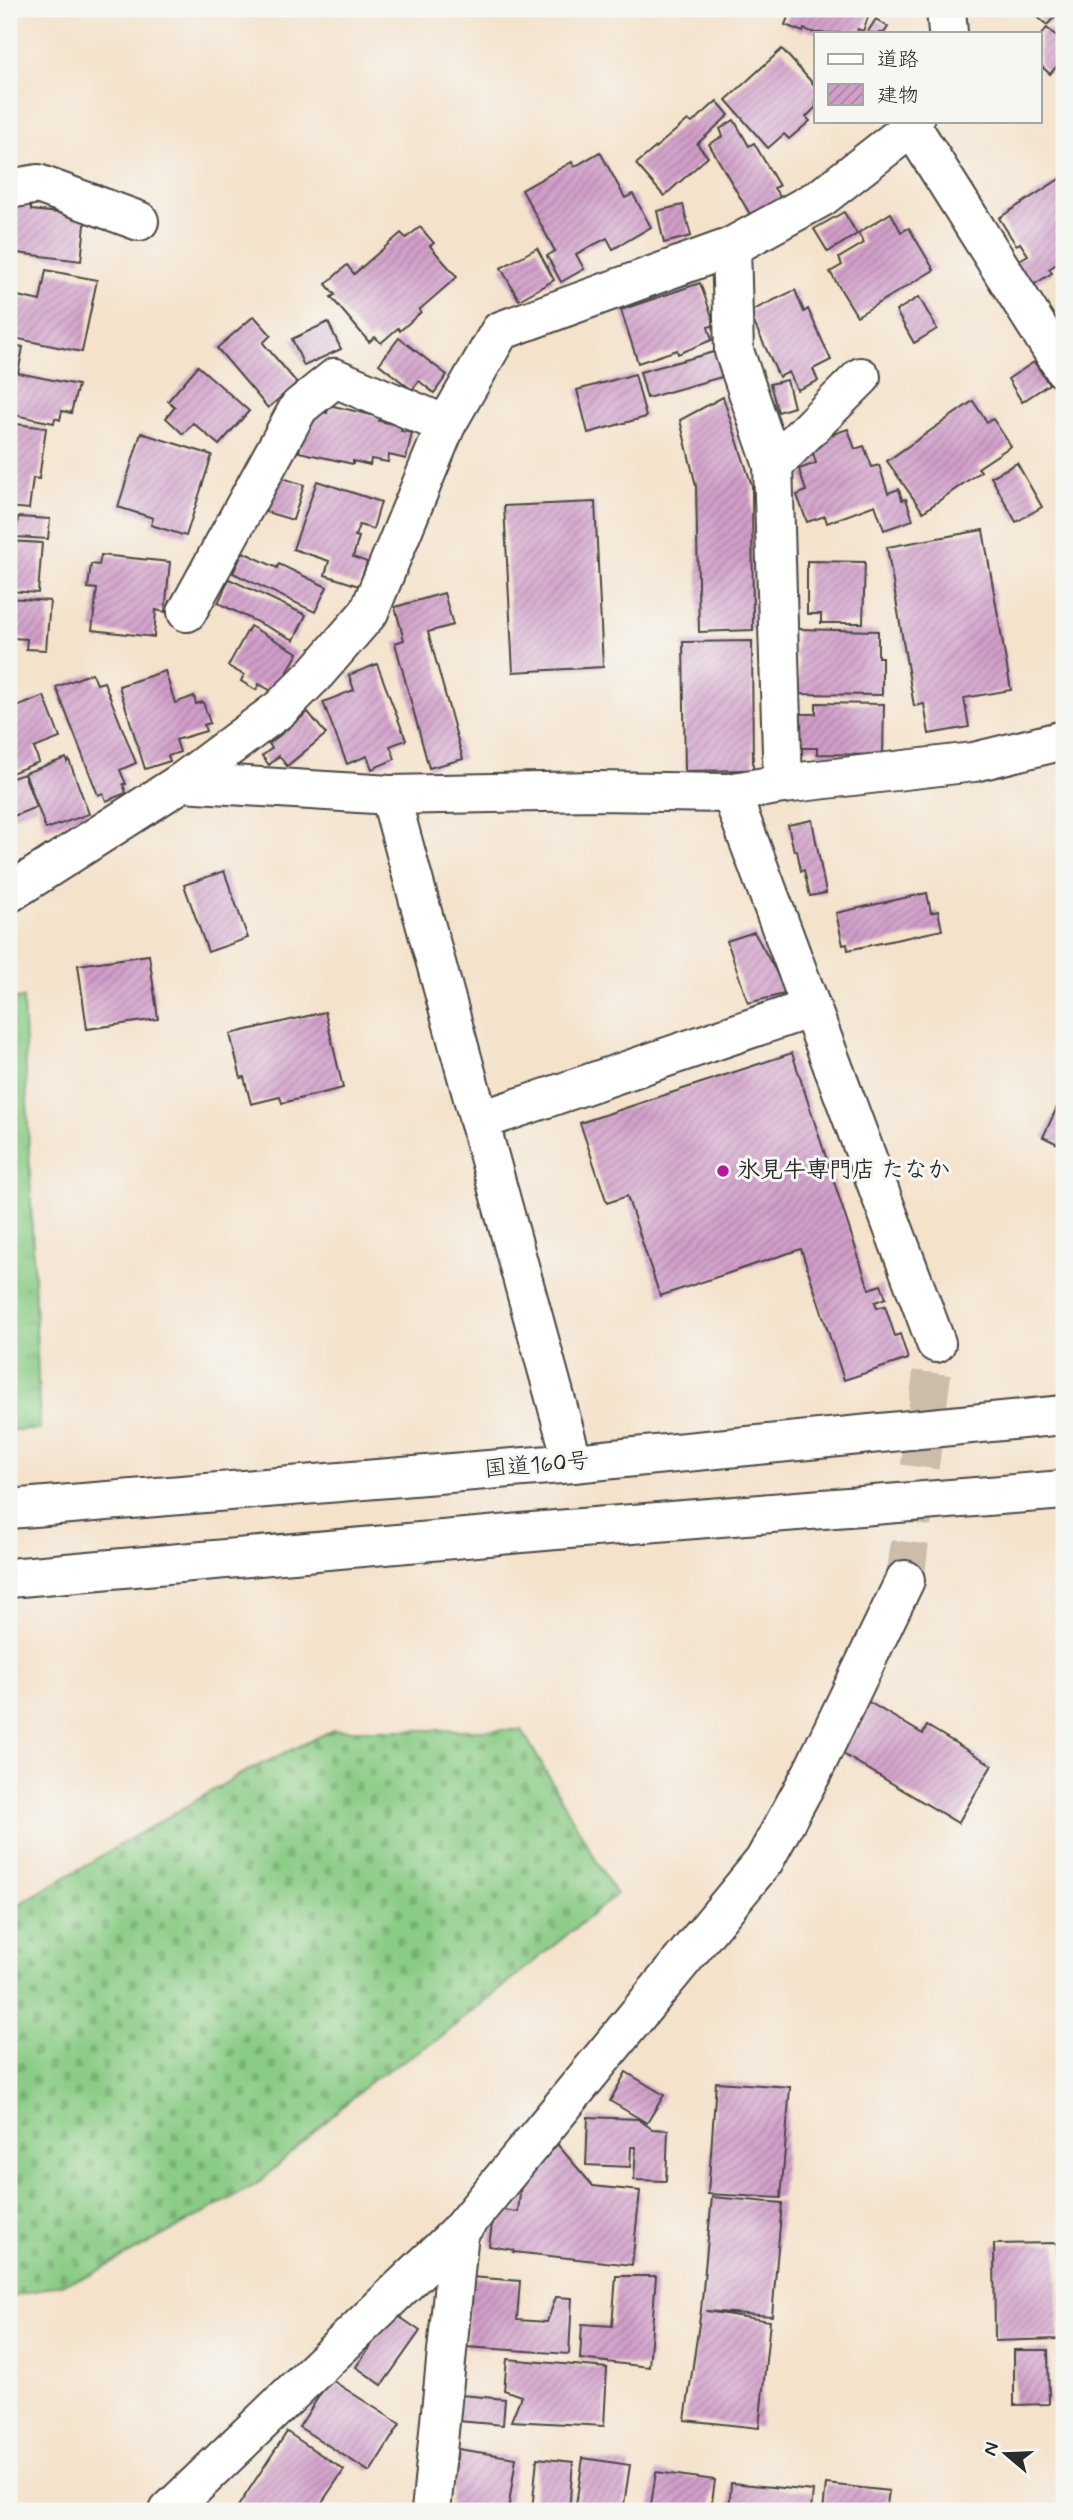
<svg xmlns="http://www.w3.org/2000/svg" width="1073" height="2520" font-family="Mynerve,'Klee One',sans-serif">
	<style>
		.grass { fill: url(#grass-tufts); stroke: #5a7c58; stroke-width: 2 }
		.cemetery { fill: url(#cemetery-stones); stroke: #5a7c58; stroke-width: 2 }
		.building { fill: url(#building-hatch) }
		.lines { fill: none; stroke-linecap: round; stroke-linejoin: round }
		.minor-tunnel { stroke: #ccbdab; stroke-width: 38; stroke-dasharray: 38 19; stroke-linecap: butt }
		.minor-casing { stroke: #494643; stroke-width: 42 }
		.highway-casing { stroke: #494643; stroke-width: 42 }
		.minor { stroke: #fff; stroke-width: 38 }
		.highway { stroke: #fff; stroke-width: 38 }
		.poi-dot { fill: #b5179e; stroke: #f6f6f2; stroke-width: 2.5 }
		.labels { text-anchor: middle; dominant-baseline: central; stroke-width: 6; stroke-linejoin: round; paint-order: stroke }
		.poi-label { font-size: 23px; font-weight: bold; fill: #2b2b2b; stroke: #f6f6f2; text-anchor: start }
		.street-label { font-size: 23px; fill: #2b2b2b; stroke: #f6f6f2 }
	</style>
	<defs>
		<pattern id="grass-tufts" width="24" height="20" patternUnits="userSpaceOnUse" patternTransform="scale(1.75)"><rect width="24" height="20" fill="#8acc85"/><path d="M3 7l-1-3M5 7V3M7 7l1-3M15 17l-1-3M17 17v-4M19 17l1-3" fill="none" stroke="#77af73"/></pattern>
		<pattern id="cemetery-stones" width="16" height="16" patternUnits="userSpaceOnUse" patternTransform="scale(1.75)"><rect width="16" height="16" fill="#8acc85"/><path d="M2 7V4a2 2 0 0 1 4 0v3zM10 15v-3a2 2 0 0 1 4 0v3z" fill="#77af73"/></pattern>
		<pattern id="building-hatch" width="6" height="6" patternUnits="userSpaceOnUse" patternTransform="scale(1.75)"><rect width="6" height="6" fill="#d19ec9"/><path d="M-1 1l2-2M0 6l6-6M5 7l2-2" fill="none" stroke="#aa81a3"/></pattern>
	</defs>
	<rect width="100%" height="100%" fill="#f6f6f2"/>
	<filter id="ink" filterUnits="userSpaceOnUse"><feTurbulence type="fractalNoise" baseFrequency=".0143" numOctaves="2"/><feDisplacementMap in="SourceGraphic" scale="14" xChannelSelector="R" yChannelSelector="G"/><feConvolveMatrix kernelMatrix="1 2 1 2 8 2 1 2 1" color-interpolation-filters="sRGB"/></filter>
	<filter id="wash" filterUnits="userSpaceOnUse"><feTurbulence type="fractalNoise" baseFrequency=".00686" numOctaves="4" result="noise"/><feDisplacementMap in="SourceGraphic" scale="28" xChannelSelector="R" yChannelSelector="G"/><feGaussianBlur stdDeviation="1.57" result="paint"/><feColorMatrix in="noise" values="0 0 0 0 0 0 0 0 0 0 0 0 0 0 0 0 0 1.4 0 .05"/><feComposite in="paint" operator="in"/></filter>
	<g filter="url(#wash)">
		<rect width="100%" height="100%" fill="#f4e2cb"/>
		<!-- grass -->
		<path class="grass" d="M23,998L40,1430H9V1000Z"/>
		<!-- cemetery -->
		<path class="cemetery" d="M333,1730H522L616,1895L438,2039L371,2081L257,2184L89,2276L9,2298V1910L241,1774Z"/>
		<g id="blocks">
			<!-- building -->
			<g class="building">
				<path d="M791,9H871L863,31L858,29L857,33H815L804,29L803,32L785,25Z"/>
				<path d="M1028,9H1064V18L1058,13L1047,25Z"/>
				<path d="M876,19L888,27L884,33H867Z"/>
				<path d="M1047,28L1064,43V58L1050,74L1040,65V36Z"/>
				<path d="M782,49L816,87V107L806,117L810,121L789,139L784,134L768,148L726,100Z"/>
				<path d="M717,101L729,115L697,144L708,157L664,196L636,164L688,120L692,123Z"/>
				<path d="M734,120L749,146L754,143L779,186L774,188L781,198L751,216L709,144L723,136L720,129Z"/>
				<path d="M600,152L625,198L633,194L651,227L613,249L607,238L576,254L584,269L561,282L547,256L555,251L522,190L572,162L574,167Z"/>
				<path d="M1064,176V233L1059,236L1064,244V259L1049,269L1052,273L1027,289L1011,265L1028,255L1020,243L1016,245L999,218Z"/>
				<path d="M9,203L31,206V210L86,216L81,261L9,252Z"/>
				<path d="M683,205L691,236L664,243L657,211Z"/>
				<path d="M844,212L857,234L828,252L814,229Z"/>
				<path d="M891,213L901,232L909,228L934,270L857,316L830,272L842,265L839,258L864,243L858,233Z"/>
				<path d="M420,227L434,243L430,246L457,277L419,310L421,312L400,331L398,328L381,343L375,337L369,342L331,297L335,295L326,284L347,265L354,274L401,233L406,238Z"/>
				<path d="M537,248L554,280L519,300L501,268Z"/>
				<path d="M46,270L97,280L82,352L9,337V294L40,301Z"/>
				<path d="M700,283L715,325L708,327L712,340L678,354L677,350L638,363L621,310Z"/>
				<path d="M795,290L804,312L808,309L831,360L813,369L818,381L797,390L789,372L779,377L749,312Z"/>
				<path d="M919,297L937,329L914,343L896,311Z"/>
				<path d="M254,316L271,335L263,343L297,383L268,408L217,348Z"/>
				<path d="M328,322L341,349L304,366L292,339Z"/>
				<path d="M399,338L447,375L434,393L419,381L412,390L379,364Z"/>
				<path d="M9,344L23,347L18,373L78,385L71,413L62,411L60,420L55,418L54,423L9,414Z"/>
				<path d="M718,351L725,376L647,398L640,372Z"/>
				<path d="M1034,362L1049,384L1022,402L1008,379Z"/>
				<path d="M198,366L249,411L219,445L193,423L183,434L166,418L175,407L168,401Z"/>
				<path d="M635,374L646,417L588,433L577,390Z"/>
				<path d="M787,380L794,407L778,412L770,384Z"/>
				<path d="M723,397L752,486L753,630L699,632L696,486L680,420Z"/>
				<path d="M973,401L987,422L993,419L1011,446L978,468L981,471L923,512L887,461Z"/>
				<path d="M329,405L380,417L379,421L402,426L401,431L412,433L406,459L389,455L388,462L371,459L370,465L353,461V464L299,452L305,424L313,410L327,413Z"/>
				<path d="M9,423L46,428L39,479L33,478L29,509L9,507Z"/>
				<path d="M848,429L855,449L864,446L872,467L879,465L888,493L899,489L902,500L906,499L913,520L884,530L875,505L827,523L825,516L807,522L797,495L806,491L799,469L816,463L810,442Z"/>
				<path d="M141,433L212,455L186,536L151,525L153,518L118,507Z"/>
				<path d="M1017,463L1042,507L1016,522L991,477Z"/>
				<path d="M276,476L304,485L293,520L259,510Z"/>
				<path d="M317,481L381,502L373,529L359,525L355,536L359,537L353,557L367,562L359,586L325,575L329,561L293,549Z"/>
				<path d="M595,502L603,667L513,672L504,506Z"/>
				<path d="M18,517L50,519L48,539L16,537Z"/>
				<path d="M983,530L1011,690L964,698L969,727L929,734L924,704L914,706L887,547Z"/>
				<path d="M9,541L42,543L38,593L9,591Z"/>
				<path d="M243,552L277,568L279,564L327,587L315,612L233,573Z"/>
				<path d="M101,555L170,562L165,612L156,610L154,637L92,630L97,589L88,588L91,564L99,565Z"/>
				<path d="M807,561L865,562L863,623H821V614H807Z"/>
				<path d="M229,579L306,615L294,640L218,603Z"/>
				<path d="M444,593L453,625L428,632L463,759L429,768L395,643L404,640L395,607Z"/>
				<path d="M9,598L50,601L46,650L26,649L27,639L12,638L13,634L9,633Z"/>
				<path d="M250,626L298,653L275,693L259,684L256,690L241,681L244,675L228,666Z"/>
				<path d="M796,629L878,631V657H882V695L797,694L799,658H795Z"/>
				<path d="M752,641L753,770L685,771L683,642Z"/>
				<path d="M377,664L406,740L390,746L395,759L372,769L367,756L347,764L323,702L354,690L349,675Z"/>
				<path d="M165,671L175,703L194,696L196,704L203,702L210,723L204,725L206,731L176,740L180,752L168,756L170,761L145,769L119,686Z"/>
				<path d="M92,673L97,684L104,682L136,763L120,770L126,784H123L126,793L106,801L103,793L98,795L56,687Z"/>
				<path d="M44,696L60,738L34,748L39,762L9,774V710Z"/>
				<path d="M816,703L884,704L883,755L817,754V748H796V714H816Z"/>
				<path d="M308,712L326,734L287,766L279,756L269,765L262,756L272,748L269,744Z"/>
				<path d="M66,758L67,762L69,760L89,814L46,829L25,773Z"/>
				<path d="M24,774L36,807L9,818V779Z"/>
				<path d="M812,820L826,893L810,896L804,870L801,871L797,850L794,851L788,825Z"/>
				<path d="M224,871L248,938L208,952L184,885Z"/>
				<path d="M927,893L931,913L938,911L942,930L848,950L847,944L843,945L836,913Z"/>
				<path d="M754,932L788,993L748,1003L727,941Z"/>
				<path d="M149,955L158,1019L87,1029L78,965Z"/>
				<path d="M325,1012L343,1088L282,1103L280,1097L251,1104L244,1077L241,1078L230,1034Z"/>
				<path d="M792,1053L869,1289L881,1285L886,1298L875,1302L877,1308L885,1306L895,1336L900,1334L908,1359L844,1380L801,1249L660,1296L627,1196L607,1203L580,1123Z"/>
				<path d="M1062,1097L1064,1098V1147L1043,1137Z"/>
				<path d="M862,1698L923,1734L927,1726L992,1765L958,1823L833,1748Z"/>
				<path d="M626,2072L664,2095L647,2123L610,2101Z"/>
				<path d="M716,2082L790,2087L781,2198L708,2194Z"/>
				<path d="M588,2117L638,2119L652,2129L668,2130L666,2181L634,2180L636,2147H631L630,2167L586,2165Z"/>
				<path d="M557,2144L593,2186L640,2191L632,2265L513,2252L514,2250L489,2246L494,2209L518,2212L522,2175Z"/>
				<path d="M712,2197L782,2203L772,2316L706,2311L770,2321L759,2428L685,2420L701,2310Z"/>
				<path d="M1057,2243L1059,2339L995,2341L994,2244Z"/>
				<path d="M616,2276H656L649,2367L580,2359L582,2324L612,2326Z"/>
				<path d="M471,2277L520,2281L517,2320L547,2322L556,2297L572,2298L569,2354L466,2347Z"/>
				<path d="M394,2313L420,2331L382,2385L356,2367Z"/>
				<path d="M1014,2350H1048L1049,2404L1014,2405Z"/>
				<path d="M507,2359L607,2368L604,2426L511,2421L521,2396L504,2390Z"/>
				<path d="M330,2379L400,2424L370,2472L299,2427Z"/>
				<path d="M461,2395L505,2399L503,2425L458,2421Z"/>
				<path d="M287,2432L344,2470L316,2511H235Z"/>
				<path d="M458,2449L516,2458L508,2511H449Z"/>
				<path d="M537,2458L573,2462L569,2511H532Z"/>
				<path d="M583,2458L630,2465L623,2511H575Z"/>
				<path d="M656,2472L715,2480L711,2509L705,2511H650Z"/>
				<path d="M731,2483L813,2491L811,2511H729Z"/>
				<path d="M826,2484L889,2491L886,2511H823Z"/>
			</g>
		</g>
	</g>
	<g filter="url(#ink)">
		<use href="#blocks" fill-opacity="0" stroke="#494643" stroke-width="2"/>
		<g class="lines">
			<!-- minor-tunnel -->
			<path class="minor-tunnel" d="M905,1580L936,1343"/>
			<defs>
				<g id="minor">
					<path d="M946,9L948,33"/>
					<path d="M912,127L1064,369"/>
					<path d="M9,189L38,184L139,221"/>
					<path d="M731,247L734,351L773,465L783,784"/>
					<path d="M773,465L861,377"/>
					<path d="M187,612L299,407L335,378L446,425"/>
					<path d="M182,782L390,795L596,791L728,793L783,784L974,762L1064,740"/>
					<path d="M731,793L936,1343"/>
					<path d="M390,795L573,1463"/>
					<path d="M9,893L182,782L281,708L316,673L369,612L446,425L500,331L731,247L822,197L912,127L914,121"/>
					<path d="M479,1121L811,1008"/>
					<path d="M169,2511L459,2232L764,1861L812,1773L905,1580"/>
					<path d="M431,2511L459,2232"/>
				</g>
				<g id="highway">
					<path d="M9,1509L573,1463L1064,1415"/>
					<path d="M9,1578L556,1530L1064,1490"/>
				</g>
			</defs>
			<!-- minor casing -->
			<use href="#minor" class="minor-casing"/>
			<!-- highway casing -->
			<use href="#highway" class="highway-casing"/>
			<!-- minor -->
			<use href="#minor" class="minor"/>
			<!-- highway -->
			<use href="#highway" class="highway"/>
		</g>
	</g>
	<!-- markers -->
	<circle class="poi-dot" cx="723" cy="1171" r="7"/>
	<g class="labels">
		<!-- poi labels -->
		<g class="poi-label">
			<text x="737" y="1171">氷見牛専門店 たなか</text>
		</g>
		<!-- street labels -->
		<g class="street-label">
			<text transform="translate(537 1466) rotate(-5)">国道160号</text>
		</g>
	</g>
	<!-- margin -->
	<rect width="1073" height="2520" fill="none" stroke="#f6f6f2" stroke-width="35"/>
	<!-- legend -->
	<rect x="814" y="32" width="228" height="91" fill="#f6f6f2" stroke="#a5a5a2" stroke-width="2"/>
	<rect x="828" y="54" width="35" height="10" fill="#ffffff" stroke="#a5a5a2" stroke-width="2"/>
	<text x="877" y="66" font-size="21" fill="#2b2b2b">道路</text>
	<rect x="828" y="84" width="35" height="21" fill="url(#building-hatch)" stroke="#a5a5a2" stroke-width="2"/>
	<text x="877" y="102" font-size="21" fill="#2b2b2b">建物</text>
	<!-- north arrow -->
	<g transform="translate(1006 2454) rotate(289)" stroke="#f6f6f2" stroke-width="5" paint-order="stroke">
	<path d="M0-5L12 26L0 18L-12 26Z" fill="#2b2b2b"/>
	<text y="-10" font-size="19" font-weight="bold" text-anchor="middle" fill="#2b2b2b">N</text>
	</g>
</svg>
